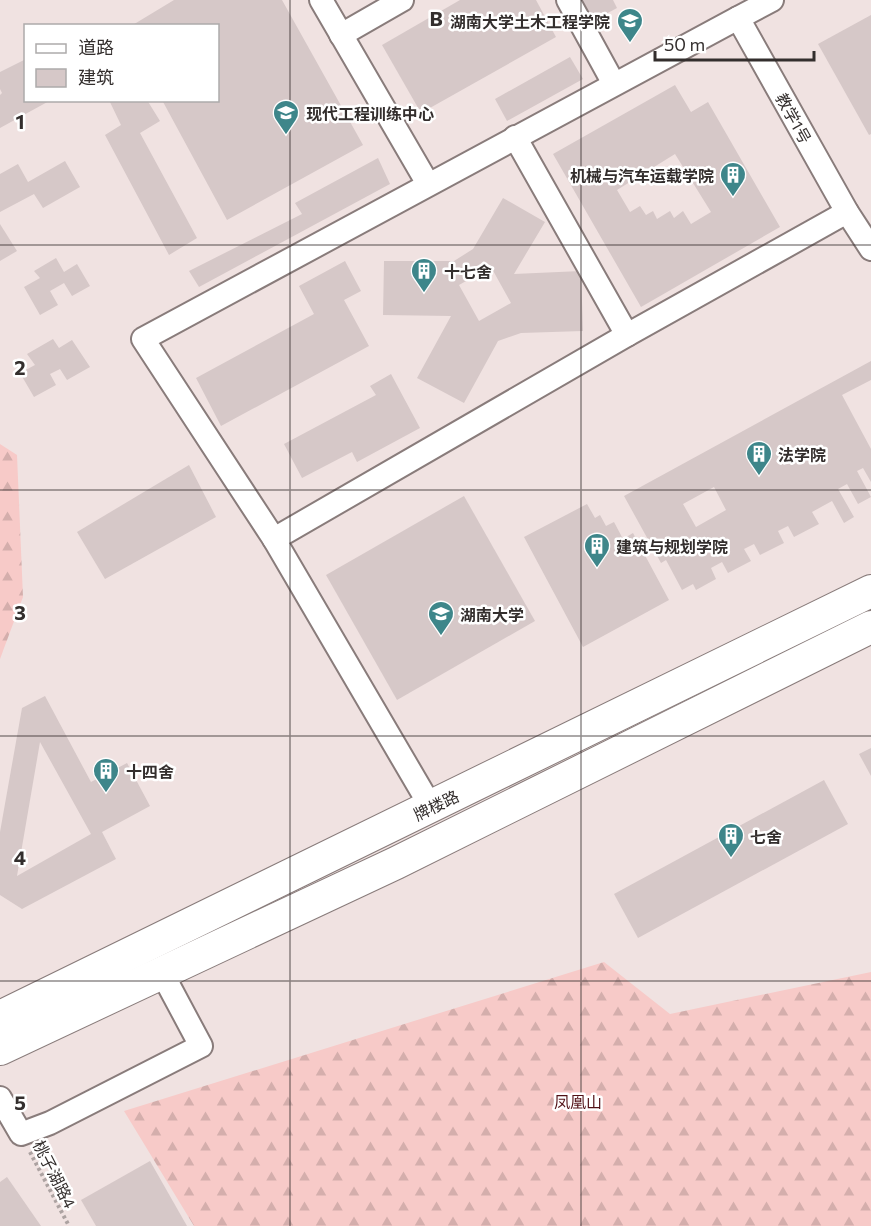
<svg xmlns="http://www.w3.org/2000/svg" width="871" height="1226" font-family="Commissioner,'Noto Sans SC',sans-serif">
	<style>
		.forest { fill: url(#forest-firs) }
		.building { fill: #d6c8c8; fill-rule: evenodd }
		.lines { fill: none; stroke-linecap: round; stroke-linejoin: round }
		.minor-casing { stroke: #897c7b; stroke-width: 26 }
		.secondary-casing { stroke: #897c7b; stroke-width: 34 }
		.path { stroke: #aca2a1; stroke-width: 4; stroke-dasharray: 3 3; stroke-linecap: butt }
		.minor { stroke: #fff; stroke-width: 22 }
		.secondary { stroke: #fff; stroke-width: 32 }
		.grid { fill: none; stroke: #332e2d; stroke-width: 1.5; stroke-opacity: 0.55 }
		.labels { text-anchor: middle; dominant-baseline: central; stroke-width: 5; stroke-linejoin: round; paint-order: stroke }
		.poi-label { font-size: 16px; font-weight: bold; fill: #332e2d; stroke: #fff; text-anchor: start }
		.street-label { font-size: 16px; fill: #332e2d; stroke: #fff }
		.park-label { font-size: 16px; fill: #511116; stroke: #fff }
		.grid-label { font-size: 20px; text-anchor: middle; font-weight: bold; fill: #332e2d; stroke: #fff; stroke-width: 5; stroke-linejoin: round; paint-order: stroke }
	</style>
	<defs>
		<pattern id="forest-firs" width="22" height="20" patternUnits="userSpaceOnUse" patternTransform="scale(1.5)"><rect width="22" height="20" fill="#f7cac8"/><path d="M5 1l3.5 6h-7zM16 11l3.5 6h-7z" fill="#d4aeac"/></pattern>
	</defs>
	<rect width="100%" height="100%" fill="#f0e2e1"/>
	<!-- forest -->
	<g class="forest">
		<path d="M0,444L17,455L23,597L0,659Z"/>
		<path d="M604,962L670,1014L871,972V1226H194L124,1111Z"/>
	</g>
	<!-- building -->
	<g class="building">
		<path d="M174,0H282L363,145L227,220L162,100H218V26H131Z"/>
		<path d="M460,0H536L556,37L421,113L382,45Z"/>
		<path d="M579,0H613L617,8L591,22Z"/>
		<path d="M871,15V134L869,135L818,44Z"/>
		<path d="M570,57L583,79L507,121L495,99Z"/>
		<path d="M26,59V100H51L0,128V95L2,93L0,89V72Z"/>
		<path d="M675,85L691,112L708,102L780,227L641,307L553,154ZM675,154L711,212L691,224L683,211L674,218L670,211L657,219L653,211L646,215L640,206L630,212L617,190Z"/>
		<path d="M109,100H147L160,121L140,133L197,238L169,255L105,135L121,125Z"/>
		<path d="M378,158L390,184L199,287L189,271L302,214L295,203Z"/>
		<path d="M65,161L80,187L43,208L34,194L0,212V174L18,164L28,182Z"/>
		<path d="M503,198L545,222L514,274L581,271L583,331L521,333L498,341L464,403L417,378L451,316L383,315L384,261H454L473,249ZM491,267L511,303L479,321L459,285Z"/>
		<path d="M0,224L17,251L0,261Z"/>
		<path d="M56,258L64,272L77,264L90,286L72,296L64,283L50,291L58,305L40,315L24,287L40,278L34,271Z"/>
		<path d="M345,261L361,291L344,300L369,346L221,426L196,378L314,314L299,286Z"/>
		<path d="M53,339L59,348L72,340L90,367L67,380L60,369L50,374L56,385L34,397L20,373L35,365L27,354Z"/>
		<path d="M871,361V380L842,395L871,449V482L863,468L857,471L871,497L858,504L847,484L838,489L854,517L844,523L832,501L812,512L819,524L794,537L788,526L778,531L784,543L760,555L754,544L744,549L751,561L728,573L722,562L711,568L716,579L696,590L693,584L682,590L666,560L661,563L624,496ZM714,487L726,510L696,527L683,504Z"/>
		<path d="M391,374L420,428L357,462L352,452L302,478L284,444L376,395L370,386Z"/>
		<path d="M189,465L216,517L105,579L77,532Z"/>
		<path d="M464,496L535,621L397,700L326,575Z"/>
		<path d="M587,504L595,518L600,515L606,526L614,522L623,539L633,533L669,600L583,647L524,537Z"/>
		<path d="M45,696L91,782L127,763L150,806L102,832L116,859L22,909L0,895V832L22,708ZM40,742L91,834L17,876Z"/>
		<path d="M871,748V776L859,754Z"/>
		<path d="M824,780L848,824L638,938L614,894Z"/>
		<path d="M150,1161L187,1226H96L81,1200Z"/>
		<path d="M7,1177L41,1226H0V1182Z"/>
	</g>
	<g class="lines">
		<defs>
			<g id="minor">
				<path d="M321,0L428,184"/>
				<path d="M568,0L614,84"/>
				<path d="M772,0L738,18L847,212L871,249"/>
				<path d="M341,35L402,0"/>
				<path d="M515,137L627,335"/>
				<path d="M274,539L627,335L847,212"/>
				<path d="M431,807L274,539L143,339L738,18"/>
				<path d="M0,1098L21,1134L50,1123L201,1046L162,973"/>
			</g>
			<g id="secondary">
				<path d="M0,1017L871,591"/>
				<path d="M0,1049L396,863L871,627"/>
			</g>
		</defs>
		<!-- minor casing -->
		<use href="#minor" class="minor-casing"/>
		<!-- secondary casing -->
		<use href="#secondary" class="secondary-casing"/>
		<!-- path -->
		<path class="path" d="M30,1152L69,1226"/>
		<!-- minor -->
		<use href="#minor" class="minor"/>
		<!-- secondary -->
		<use href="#secondary" class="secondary"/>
	</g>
	<!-- grid -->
	<path class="grid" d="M290,0V1226M581,0V1226M0,245H871M0,490H871M0,736H871M0,981H871"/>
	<!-- icons -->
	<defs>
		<symbol id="university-pin" viewBox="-11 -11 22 30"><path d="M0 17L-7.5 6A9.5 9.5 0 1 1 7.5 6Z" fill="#3e868a" stroke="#fff"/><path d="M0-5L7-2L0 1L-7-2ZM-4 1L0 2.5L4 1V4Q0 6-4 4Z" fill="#fff"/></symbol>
		<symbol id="school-pin" viewBox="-11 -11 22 30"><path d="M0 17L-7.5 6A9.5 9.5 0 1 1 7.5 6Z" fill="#3e868a" stroke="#fff"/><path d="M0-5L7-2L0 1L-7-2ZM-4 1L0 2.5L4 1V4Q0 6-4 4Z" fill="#fff"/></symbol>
		<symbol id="building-pin" viewBox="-11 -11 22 30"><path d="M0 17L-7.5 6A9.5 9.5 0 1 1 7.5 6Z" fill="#3e868a" stroke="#fff"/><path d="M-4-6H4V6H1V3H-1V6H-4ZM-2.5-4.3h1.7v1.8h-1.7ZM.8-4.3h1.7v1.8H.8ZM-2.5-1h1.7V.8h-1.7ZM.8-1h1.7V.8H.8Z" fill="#fff"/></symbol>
	</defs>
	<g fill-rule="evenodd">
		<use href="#university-pin" x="615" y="6" width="30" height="40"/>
		<use href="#school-pin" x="271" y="98" width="30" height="40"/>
		<use href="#building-pin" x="718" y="160" width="30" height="40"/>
		<use href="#building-pin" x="409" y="256" width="30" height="40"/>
		<use href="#building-pin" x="744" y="439" width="30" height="40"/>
		<use href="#building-pin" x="582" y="531" width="30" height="40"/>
		<use href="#university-pin" x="426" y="599" width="30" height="40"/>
		<use href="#building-pin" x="91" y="756" width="30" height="40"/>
		<use href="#building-pin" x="716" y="821" width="30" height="40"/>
	</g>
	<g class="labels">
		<!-- poi labels -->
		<g class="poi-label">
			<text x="610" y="21" text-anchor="end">湖南大学土木工程学院</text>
			<text x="306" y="113">现代工程训练中心</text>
			<text x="714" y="175" text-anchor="end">机械与汽车运载学院</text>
			<text x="444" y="271">十七舍</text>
			<text x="778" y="454">法学院</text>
			<text x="616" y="546">建筑与规划学院</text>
			<text x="460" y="614">湖南大学</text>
			<text x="126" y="771">十四舍</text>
			<text x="750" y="836">七舍</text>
		</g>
		<!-- street labels -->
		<g class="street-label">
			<text transform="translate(794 118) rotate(61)">教学1号</text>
			<text transform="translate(436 805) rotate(-26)">牌楼路</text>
			<text transform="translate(55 1174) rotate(63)">桃子湖路4</text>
		</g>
		<!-- park labels -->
		<g class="park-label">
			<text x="578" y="1101">凤凰山</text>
		</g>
	</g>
	<g class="grid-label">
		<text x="436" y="26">B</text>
		<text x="20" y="129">1</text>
		<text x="20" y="375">2</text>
		<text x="20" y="620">3</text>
		<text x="20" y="865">4</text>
		<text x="20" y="1110">5</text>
	</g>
	<!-- legend -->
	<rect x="24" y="24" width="195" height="78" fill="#ffffff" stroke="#adabab" stroke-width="1.5"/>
	<rect x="36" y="44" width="30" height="9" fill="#ffffff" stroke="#adabab" stroke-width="1.5"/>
	<text x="78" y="54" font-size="18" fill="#332e2d">道路</text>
	<rect x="36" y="69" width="30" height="18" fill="#d6c8c8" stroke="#adabab" stroke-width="1.5"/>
	<text x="78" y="84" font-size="18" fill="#332e2d">建筑</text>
	<!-- scale -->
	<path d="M655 51v9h159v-9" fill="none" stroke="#332e2d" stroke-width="3"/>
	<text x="664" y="51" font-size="18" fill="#332e2d" stroke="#ffffff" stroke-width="4.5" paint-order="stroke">50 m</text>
</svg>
